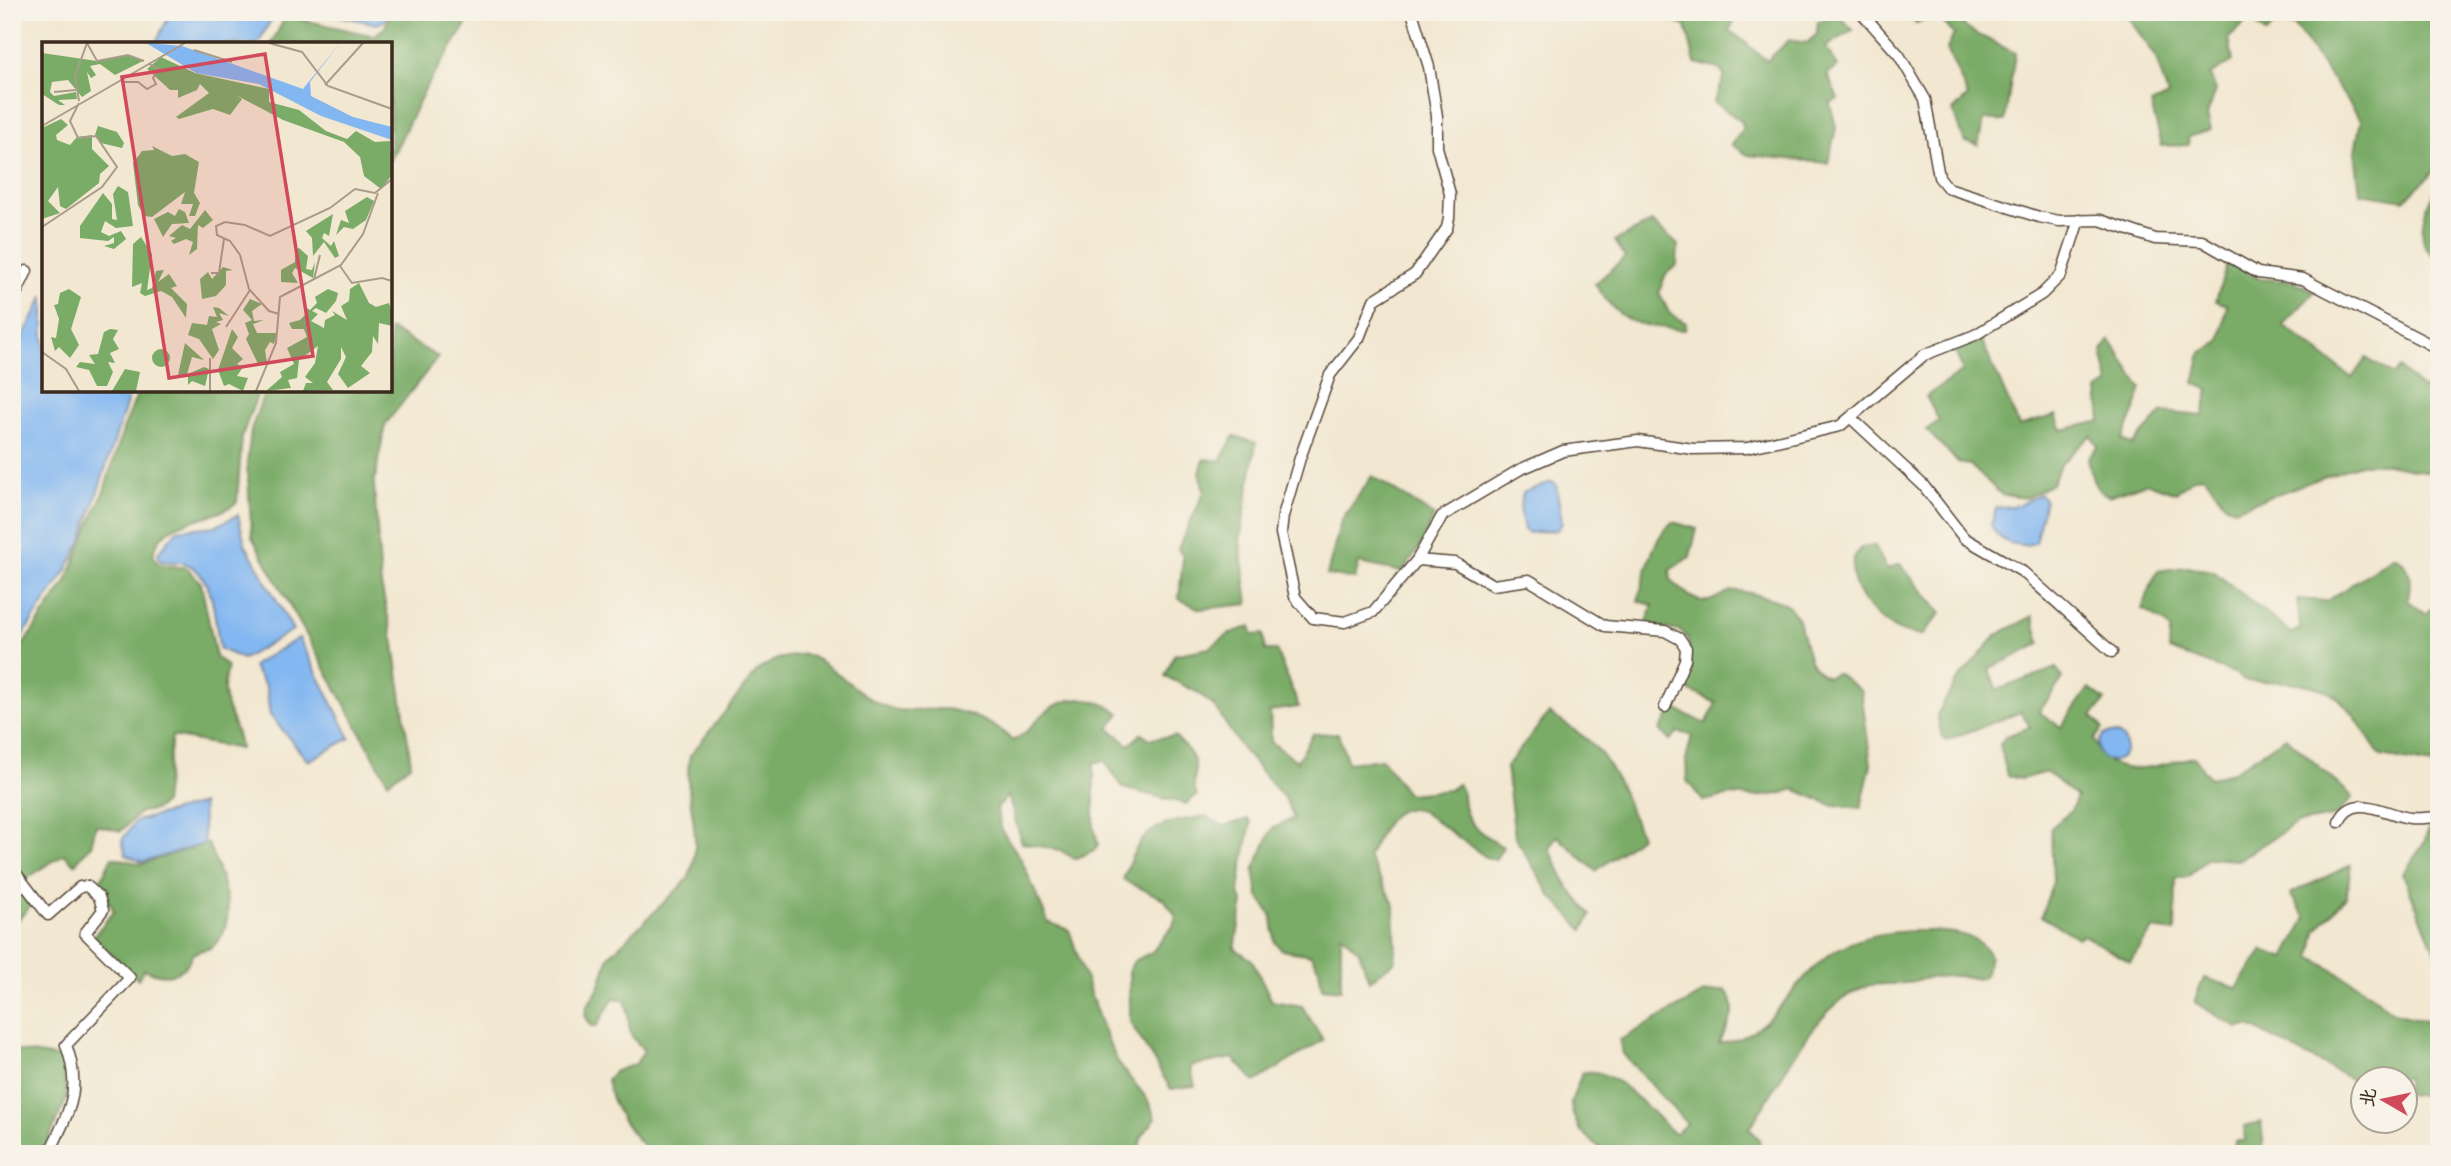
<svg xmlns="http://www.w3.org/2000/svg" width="2451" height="1166" font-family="'Indie Flower','LXGW WenKai TC',sans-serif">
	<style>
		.forest { fill: #7aac68; stroke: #5a6b43; stroke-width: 2 }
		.water { fill: #83b7f1; stroke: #5f7088; stroke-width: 2 }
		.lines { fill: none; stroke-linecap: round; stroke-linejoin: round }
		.street-casing { stroke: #564639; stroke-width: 13 }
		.street { stroke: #fff; stroke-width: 10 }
		.inset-road { fill: none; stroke: #a99b89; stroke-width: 2 }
		.view { fill: #d1495b; fill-opacity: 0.15; stroke: #d1495b; stroke-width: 3.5 }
		.inset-edge { fill: none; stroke: #3b2a1e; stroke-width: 3.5 }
	</style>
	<rect width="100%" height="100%" fill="#f7f3e8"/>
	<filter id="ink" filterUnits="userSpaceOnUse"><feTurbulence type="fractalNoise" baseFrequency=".0143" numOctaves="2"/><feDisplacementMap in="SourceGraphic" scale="14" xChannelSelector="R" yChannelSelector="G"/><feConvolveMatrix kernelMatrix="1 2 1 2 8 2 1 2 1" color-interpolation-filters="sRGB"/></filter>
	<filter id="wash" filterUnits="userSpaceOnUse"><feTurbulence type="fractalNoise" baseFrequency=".00686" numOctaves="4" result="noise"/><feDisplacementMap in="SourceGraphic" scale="28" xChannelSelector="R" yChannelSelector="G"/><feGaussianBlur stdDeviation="1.57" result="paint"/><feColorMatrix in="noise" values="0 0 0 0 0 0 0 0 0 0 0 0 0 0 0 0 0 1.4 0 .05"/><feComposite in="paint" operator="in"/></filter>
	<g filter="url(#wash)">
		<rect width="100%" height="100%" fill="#f2e7d0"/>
		<!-- forest -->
		<g class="forest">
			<path d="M391,12H474L425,89L390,161V44H271L286,16L374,36L385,27Z"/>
			<path d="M1644,12H1738L1730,30L1767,61L1789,40L1808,43L1817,34V21L1839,15L1853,30L1826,47L1838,67L1827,74L1838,99L1830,103L1836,128L1828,163L1748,155L1732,145L1743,128L1742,122L1714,102L1725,76L1719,69L1695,63L1686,26Z"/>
			<path d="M1906,12H1960L1958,18L1967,29L2015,53L2005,121L1984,119L1978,145L1965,142L1953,111L1968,96L1947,49L1954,34L1936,14L1916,23Z"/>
			<path d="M2124,12H2439V166L2405,200L2360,193L2355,151L2361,120L2294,25L2272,27L2266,34L2250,18L2229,38L2233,61L2210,75L2216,90L2207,115L2211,130L2188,137L2189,145L2162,146L2151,104L2168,96L2155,55Z"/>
			<path d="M2439,185V260C2434,255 2425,250 2424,243C2419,224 2427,201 2439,185Z"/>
			<path d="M1652,222L1678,245L1677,265L1666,274L1659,292L1669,313L1686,323L1685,330C1639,325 1623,328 1595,284L1625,257L1615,241Z"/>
			<path d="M2228,260L2260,279L2294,281L2314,292L2283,325L2352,378L2366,358L2394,375L2400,368L2423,390L2439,377V474L2386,464H2360L2235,509C2217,504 2218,485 2202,476L2191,479L2176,493L2148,483L2109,496C2093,490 2091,474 2088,458L2098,447L2091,435L2060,465L2052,484L2026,498L2002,495L1970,465L1959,463L1926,430L1939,421L1926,396L1963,371L1953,346L1981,339L2019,426L2056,415L2062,430L2101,421L2098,390L2109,384L2102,351L2110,340L2141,388L2138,403L2122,440L2132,445L2163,412L2203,416L2209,390L2194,383L2201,353L2220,342L2227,305L2216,301Z"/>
			<path d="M390,329L438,357L385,425L374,484L381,585L394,644L411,764L388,782L252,537L247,463L251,430L265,390H390Z"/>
			<path d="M139,390H259L242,436L237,502C211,525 161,514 153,555L158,564L187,568L201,583L216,657L228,667C215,703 237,717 240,749L172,736L164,803L155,810L140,812L121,831L96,825L91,845L75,864L64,854L20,883L30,906L12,927V661L65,584L104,491L124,427Z"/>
			<path d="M1234,436L1256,443L1240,541L1248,604L1200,609L1179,599L1183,556L1178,549L1204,492L1200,473L1204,459L1220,461Z"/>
			<path d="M1372,476L1434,516L1422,544L1402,572L1359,563L1355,579L1327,575L1341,521Z"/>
			<path d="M1673,522L1697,529L1690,557L1670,570L1671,580C1679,587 1691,600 1702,601C1713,603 1722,593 1732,591C1740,589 1778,600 1785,604C1811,621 1797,664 1827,677L1837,673L1861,691L1871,764L1861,808L1832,805L1794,789L1780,794L1752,797L1731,795L1703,801L1687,781L1686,760L1692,735L1678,732L1670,740L1660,730L1673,708L1706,724L1716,703L1684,688L1691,673L1688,638L1680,631L1646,625L1653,605L1638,601C1644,579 1653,534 1673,522Z"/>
			<path d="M1874,545L1887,569L1900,564L1941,613L1923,635C1890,637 1847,597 1853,562C1854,557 1859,551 1861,547Z"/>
			<path d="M2394,556C2413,565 2411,581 2408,600L2425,614L2436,604L2434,583L2439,577V766L2381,756C2368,740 2358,717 2343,703C2319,678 2276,682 2244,681L2237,674L2169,650L2170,630L2164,622L2142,609L2157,571L2187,567L2213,571L2291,633L2300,629L2297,599L2327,601Z"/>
			<path d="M2033,616L2040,644L1989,669L1997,690L2056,668L2063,678L2039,712L2061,727L2089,688L2105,701L2092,716L2103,729L2094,739C2109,787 2158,764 2194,757L2210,778L2232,772L2286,737L2353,797L2340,811L2339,816L2297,823L2238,860L2207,858L2188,877L2176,878L2175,932L2153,929L2130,962L2083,935L2078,938L2041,916L2053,882L2051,828L2071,811L2077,797L2047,772L2021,779L2007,776L2000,744L2006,736L2030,727L2021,712L1946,740L1942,737L1937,715L1956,682L1997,635Z"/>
			<path d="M1251,626L1252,635L1263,634L1265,650H1276L1299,707L1270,711L1271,742L1297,761L1313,734L1338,733L1348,763L1382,759L1408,794L1450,790L1458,784C1464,793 1463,796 1464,806C1467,826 1488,838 1503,847L1495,860L1486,857L1420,810C1390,801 1379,836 1368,857L1394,904L1396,960L1369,981L1359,951L1341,934V990L1322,988L1319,969L1311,955L1282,950L1275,942L1272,917L1258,895L1254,870L1272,829L1294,818L1285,799L1242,749L1214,706L1197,692L1165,676L1174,655L1209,648L1229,634Z"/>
			<path d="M804,654C836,664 857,698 890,708C908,714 927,708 945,709C965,711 1000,725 1012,741C1028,734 1033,722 1046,712C1068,693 1098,697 1120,713L1109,728L1129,745L1142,733L1150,739L1175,736C1183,745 1194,754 1195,766C1196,777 1191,785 1197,795L1186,804L1123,788L1104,760L1094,763V828L1098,844L1096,849L1075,859L1060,850L1022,843L1008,795L997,809L1002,831L1021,859L1048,922L1069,930C1085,974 1096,1019 1117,1060C1130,1084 1148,1090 1155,1119L1141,1138L1138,1154H652C631,1135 610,1107 607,1079L615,1071L636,1064L644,1050C622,1031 633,1024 625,1000L614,998L596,1027L591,1026L585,1015L587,1006L599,988L609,956L688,879C707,836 681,796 690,756L758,670L777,659Z"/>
			<path d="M1549,713C1562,722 1577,731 1589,741C1615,764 1627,805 1641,836L1596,871L1557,836L1549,848L1568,887L1591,915L1583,930L1551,896L1515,837L1506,767Z"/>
			<path d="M1206,816L1223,826L1248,819L1251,822L1242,868L1239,893L1243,902L1235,949L1252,960L1272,1001L1302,1006L1323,1040L1255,1082L1233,1058L1190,1066L1195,1086L1171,1089L1130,1022L1129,970L1134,961L1152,952L1173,926L1176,916L1164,899L1123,880C1141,827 1152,825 1206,816Z"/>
			<path d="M2439,819V961L2403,874L2424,843L2431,820Z"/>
			<path d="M208,843C219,873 243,920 213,946C207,951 199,949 193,954C188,959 192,958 188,963C177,979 159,976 144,969L138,979L93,937L114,911L99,884L112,857L141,864Z"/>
			<path d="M2351,865L2346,897L2316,931L2311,957L2360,986L2394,1013L2438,1024L2424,1066L2436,1067L2433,1096L2406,1094V1078L2354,1081L2250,1026L2238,1028L2194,1002L2204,978L2237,988L2263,950L2285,958L2306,918L2290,894Z"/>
			<path d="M1928,931C1951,932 1979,933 1990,956L1985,975L1978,979C1955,973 1931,977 1909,982C1895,986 1881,982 1867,986C1813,1004 1780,1086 1749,1128L1759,1139L1761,1154H1607L1580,1131L1572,1112L1571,1102L1582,1073C1612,1063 1653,1114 1674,1134L1687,1124L1623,1054L1620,1040L1704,993L1725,990C1742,1008 1727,1026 1719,1044C1773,1036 1789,984 1829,955C1858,934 1894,930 1928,931Z"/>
			<path d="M12,1050L63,1058L67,1098L42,1154L12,1152Z"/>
			<path d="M2261,1122L2264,1150L2286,1154H2230L2236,1141H2245L2244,1126Z"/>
		</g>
		<!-- water -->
		<g class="water">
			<path d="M171,12H275L258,44H155Z"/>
			<path d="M322,12H389L384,21L377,24Z"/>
			<path d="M44,296V390H131L82,540L66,571L12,651V358Z"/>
			<path d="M1551,482L1556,484L1562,523L1557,530L1529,533L1524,530C1522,517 1517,505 1524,492Z"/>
			<path d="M2040,494L2045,500L2035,543C2017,548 1999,543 1991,525L1996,508L2019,505Z"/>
			<path d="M238,515L245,544L293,630L243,659L220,649C214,623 217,578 187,564C179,560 169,563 160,561L158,553L177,530L216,526Z"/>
			<path d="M299,638L350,738L308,761L270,715L266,687L253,667L255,664Z"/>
			<circle cx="2112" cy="747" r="14"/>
			<path d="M202,804L204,844L143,862L126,855L122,840L136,821Z"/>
		</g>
	</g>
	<g filter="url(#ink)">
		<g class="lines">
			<defs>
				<g id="street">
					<path d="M1412,12L1429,67L1437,116V147L1450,194L1449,218L1447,228L1415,274L1374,300L1359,338L1330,375L1300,458L1283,516L1281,533L1295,597L1313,618L1345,622L1373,612L1417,560L1442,516L1519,470L1563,451L1638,441L1693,449L1747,448L1840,426L1924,355L1975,335L2042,294L2061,275L2079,220"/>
					<path d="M1861,12L1899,55L1925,99L1939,177L1948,188L2039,217L2059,221L2100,220L2155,239L2202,241L2258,273L2303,279L2439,349"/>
					<path d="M12,302L27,271"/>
					<path d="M1851,418L1923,485L1964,538L2023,572L2112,652"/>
					<path d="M1417,560L1455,563L1493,585L1529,580L1605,626L1665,631L1680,639L1686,648L1685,660L1665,707"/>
					<path d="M2339,822C2354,790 2385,815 2410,818C2419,819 2429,817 2439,817"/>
					<path d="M12,868L48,915L80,887L87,886L99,897L103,910L85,933L130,978L66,1045C83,1092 68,1112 49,1154"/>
				</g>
			</defs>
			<!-- street casing -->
			<use href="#street" class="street-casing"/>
			<!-- street -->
			<use href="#street" class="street"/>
		</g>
	</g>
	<!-- overview -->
	<g transform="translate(42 42)">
		<rect width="350" height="350" fill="#f2e7d0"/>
		<path d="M0,11L55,19L88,13L101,19L73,33L58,22L48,24L54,33L49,36L45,30L49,49L40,55L26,38L10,40L8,50L12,54L34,50L35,57L16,58L23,63H17L0,52ZM119,15L153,31L227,47V60L257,68L284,89L305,97L314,89L333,100L348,99L350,133L339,147L322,134L318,115L302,100L241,78L194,53L200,57L188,73L171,67L137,77L134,75L167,51L158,42L155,48L136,56V48H128L105,27ZM19,77L26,83L14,93L15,98L28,103L35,95L50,93V107L67,124L58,132L57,141L24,167L18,164L16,145L6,159L18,171L0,177V86ZM56,84L75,90L82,101L80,106L59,101L53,93ZM110,104L130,114L143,112L157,120L152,151L158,161L153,174H147L151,162H139L143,150L110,175L102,174L96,163L91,121L100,109L112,108ZM76,144L86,150L91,184L74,186L63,179L59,190L67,194L79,189L84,197L72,207L62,204L72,201V195L66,199L38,196V184L61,151L70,162V177L75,178L71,152ZM325,155L332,159L324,178L311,187L302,185L294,193L299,178L307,181L303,169ZM137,167L143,170L147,181L130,182L121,195L112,177L126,170L133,174ZM163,168L171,178L161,186L156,183L155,207L147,213L151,200L144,197L132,202L129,199L134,196L127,194L140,183L148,187ZM291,172L287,194L282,191L280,196L289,204L292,199L297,214L293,216L282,200L271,214L270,196L264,189ZM99,195L110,212L105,248L110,246L114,229L122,228L116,240L127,232L135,244L129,246L145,262L144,276L130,255L119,249L103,254L98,251L100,241L90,245L91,202ZM257,206L266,214L264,227L270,228L273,220L271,236L253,226L250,231L256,241L239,240V228L253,220V208ZM181,225L191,228L184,229V243L174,254L160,257L158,237L166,230L170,237ZM317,241L327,261L334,265L347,261L350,272V284L337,281L336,302L331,294L330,310L319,324L328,331L306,346L296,332L304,315L299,305V317L285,340L291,348L261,349L264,341H271L263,335L273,321L276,304L257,318L255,336L246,338L249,346L224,349L240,335L238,330L252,322L245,306L265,295L262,287H250L247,281L258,278L264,272L263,265L268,268L275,261L273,255L286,247L296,251L294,259L284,271L274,266L270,269L276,272L269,279L282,286L283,278L293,273L290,269L305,278L299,264L307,259L308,247ZM27,247L39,255L29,287L37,303L28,316L17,305L13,309L9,295L14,296L17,277L12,263L16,262L18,251ZM208,257L220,262L210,269L212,279L222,278L211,282L215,291H235L232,302L228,300L223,308L225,320L217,324L204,297L207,292L203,281L210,278L201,268ZM171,265L177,266L187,274L177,271L181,278L174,280L179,282L170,287L177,308L171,317L157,297L146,293L150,281L165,283L167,274L175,275ZM68,287L76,288L71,297L77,307L68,311L73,321L66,320L71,330L65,344H55L47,328L34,325L38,320L53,322L47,313L56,312L62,290ZM190,287L196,295L190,306L201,317L195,322L201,325L195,334L206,336L201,349L187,342L182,344L176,328ZM143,301L162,318L150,315L145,332L136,333ZM110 316a9 9 0 1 1 18 0a9 9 0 1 1-18 0ZM162,325L167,327L163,344L150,339L146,343V332ZM83,327L98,330L94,349H70Z" fill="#7aac68"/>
		<path d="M104,1L140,4L261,47L298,1L268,40L269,54L311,75L350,85V98L279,74L217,42L154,31Z" fill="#83b7f1"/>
		<path class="inset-road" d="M45,1L55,19L86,13L102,19M227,1L260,10L286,44L350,67M152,8L190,20M79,40H96L105,47L114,42L111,36L116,27L107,22M283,43L321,1M12,50L34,48M37,59L33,34L45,1M0,84L143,1M0,185L60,145L75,125L54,94L36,96L28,79L37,61M298,224L310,241L340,236L350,239M169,231H177L182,197M272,237L278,213M237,272L227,269L207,247L198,213L188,199L175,193L174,184L183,180L203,183L228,194L288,166L313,147L333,151L350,137M184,285L208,248M0,310L24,327L37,349M168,316V349M214,349L234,301L238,255L299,223L321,192L336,151"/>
		<path class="view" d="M223,12L271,314L127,336L80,35Z"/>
		<rect width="350" height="350" class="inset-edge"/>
	</g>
	<!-- margin -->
	<rect width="2451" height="1166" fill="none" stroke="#f7f3e8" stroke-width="42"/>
	<!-- north arrow -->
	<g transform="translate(2384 1100) rotate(279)"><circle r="33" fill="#f7f3e8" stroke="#aca397" stroke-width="2"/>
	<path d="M0-5L12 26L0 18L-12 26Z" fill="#d1495b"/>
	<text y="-10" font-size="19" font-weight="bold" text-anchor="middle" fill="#3b2a1e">北</text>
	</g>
</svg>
